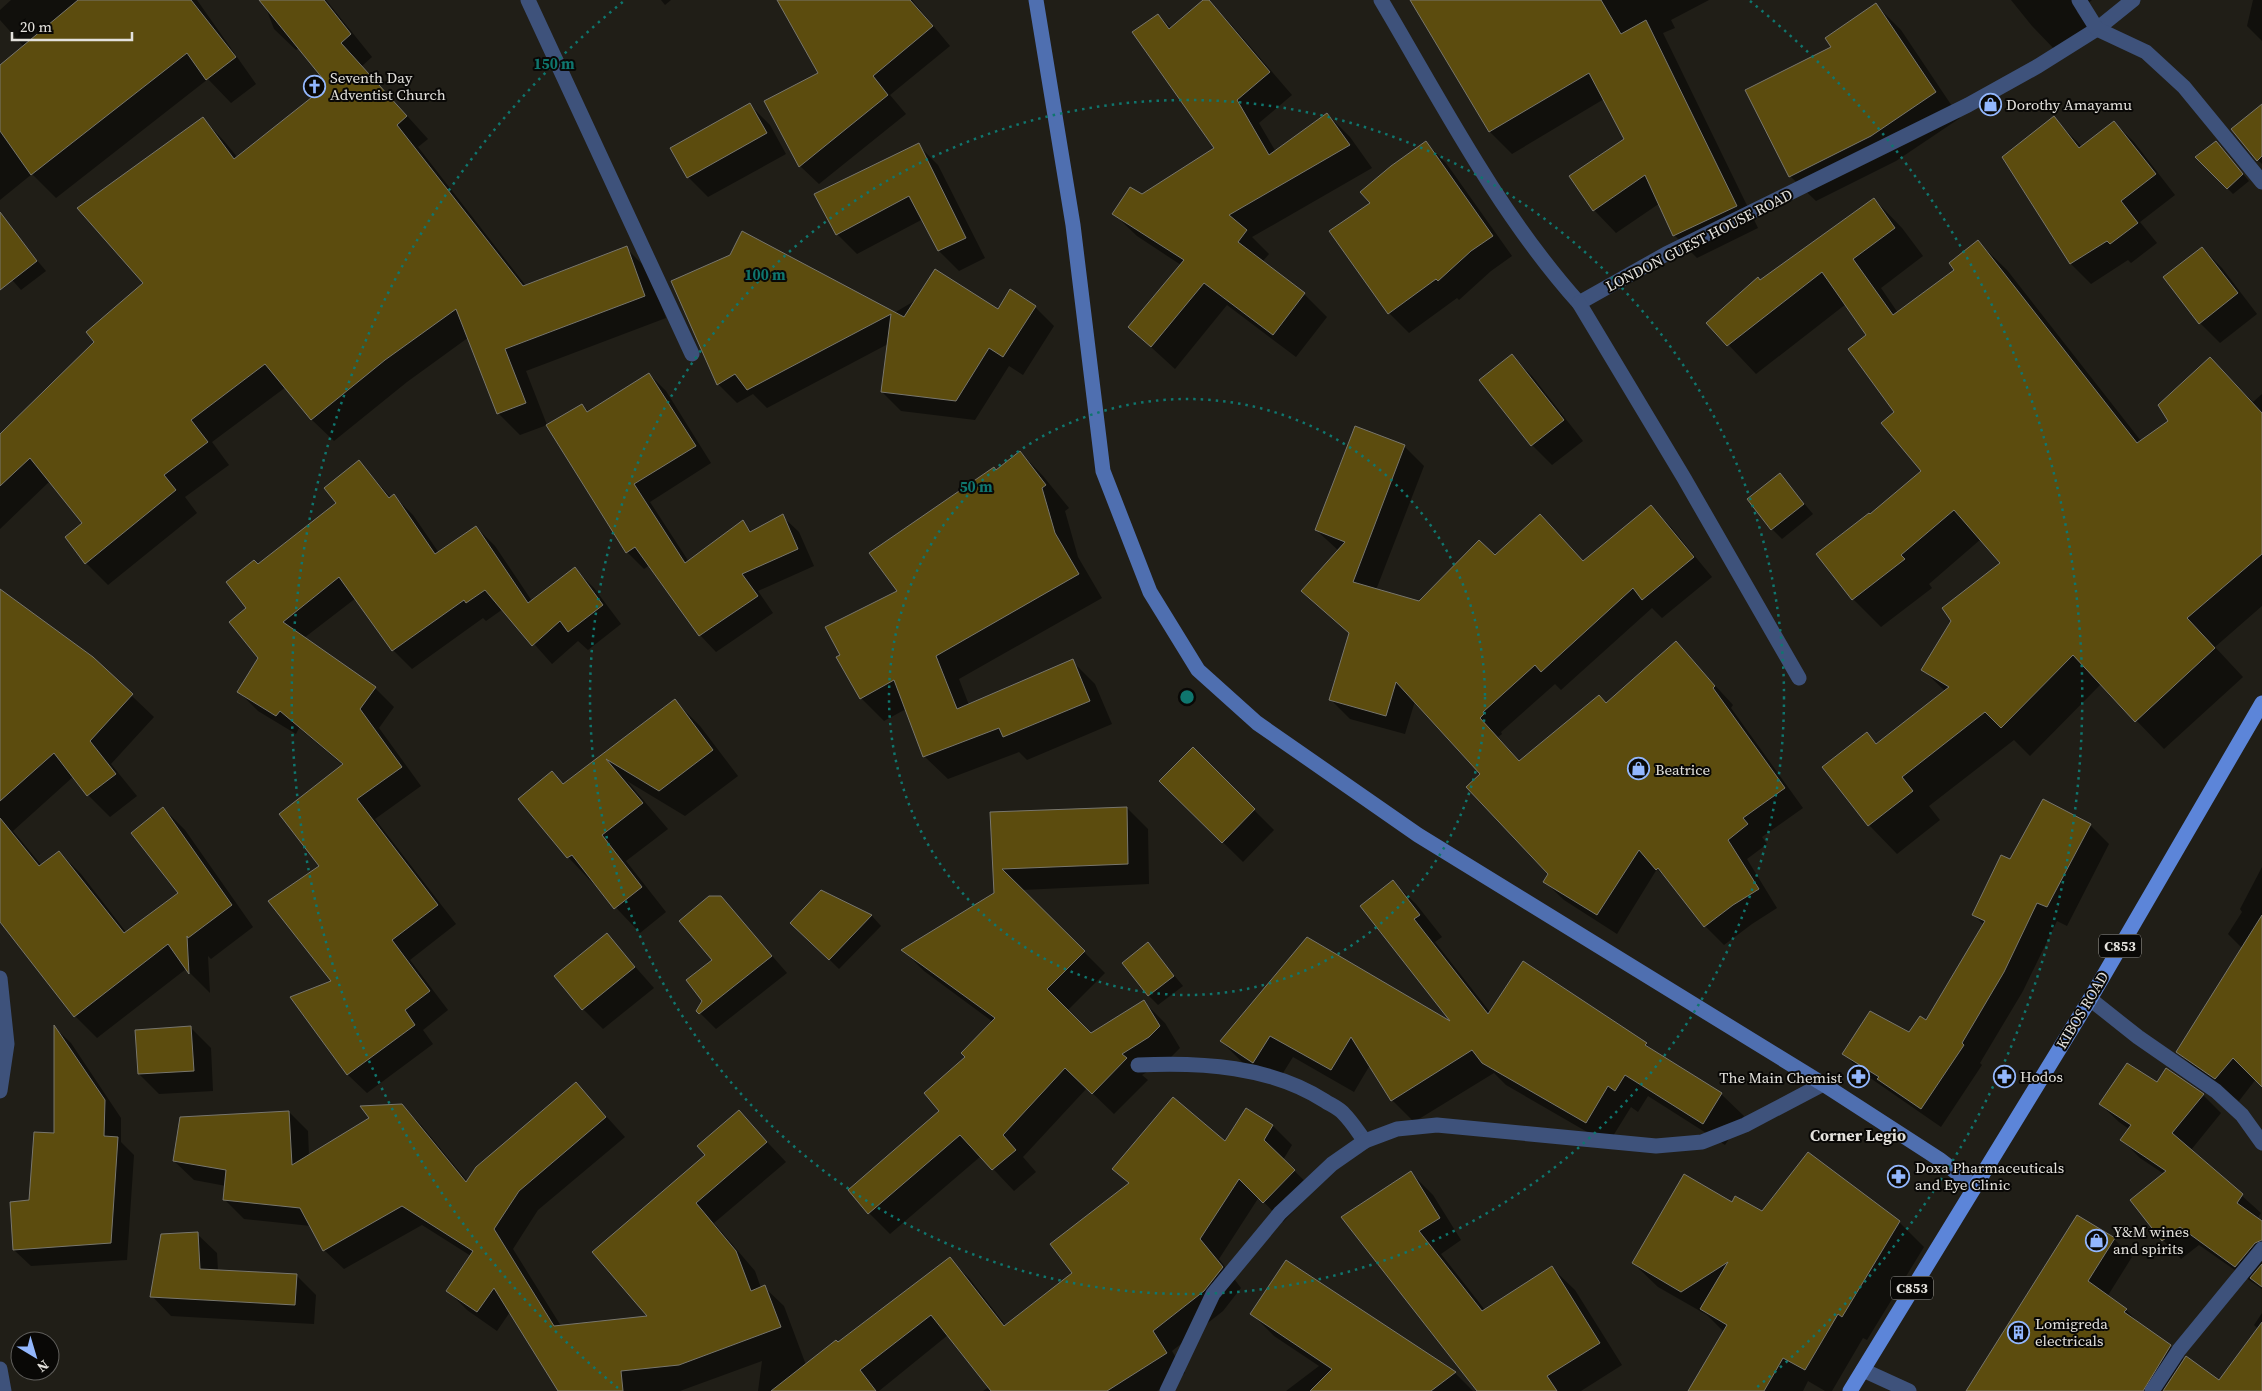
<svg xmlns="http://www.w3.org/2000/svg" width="2262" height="1391" font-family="'Source Serif 4',serif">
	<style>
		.shadow { fill: #0007 }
		.building { fill: #5c4c0e; stroke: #78766d }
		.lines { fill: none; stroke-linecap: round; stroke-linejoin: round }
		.street { stroke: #3e527b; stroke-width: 15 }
		.secondary { stroke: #4f6fb0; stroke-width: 15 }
		.primary { stroke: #5c85d9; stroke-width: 15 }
		.ring { fill: none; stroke: #0f766e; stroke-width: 2.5; stroke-dasharray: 2.5 5 }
		.labels { text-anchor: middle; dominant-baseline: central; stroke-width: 4; stroke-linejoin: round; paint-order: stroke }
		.shield { fill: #090806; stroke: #a2a09c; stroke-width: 1 }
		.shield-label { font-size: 14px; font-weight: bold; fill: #e3e1dc }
		.poi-label { font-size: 15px; fill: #e3e1dc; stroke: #090806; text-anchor: start }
		.street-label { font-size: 15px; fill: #e3e1dc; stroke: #090806 }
		.neighbourhood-label { font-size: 16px; font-weight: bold; fill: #e3e1dc; stroke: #090806 }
		.centre { fill: #0f766e; stroke: #090806; stroke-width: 2.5 }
		.ring-label { font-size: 15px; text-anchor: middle; font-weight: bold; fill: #0f766e; stroke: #090806; stroke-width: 4; stroke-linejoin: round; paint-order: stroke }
	</style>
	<rect width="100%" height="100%" fill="#201e17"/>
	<!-- shadow -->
	<g class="shadow">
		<path d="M11,0H197L256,84L231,103L208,79L56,198L32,174L0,200V67L24,47L0,20V10Z"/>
		<path d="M263,0H326L372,57L362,66L428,139L418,147L526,286L626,248L648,270L666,318L526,371L547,425L520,435L498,413L469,337L407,382L334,441L312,420L286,387L212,442L229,465L185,497L197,513L108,585L86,563L66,537L84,523L50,481L0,529V436L96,342L145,284L203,119L224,141L238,158L327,86L324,79L299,48L296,50L274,29Z"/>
		<path d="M661,0H671L665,5Z"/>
		<path d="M778,0H912L950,46L890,95L906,114L819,184L800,166L819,73Z"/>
		<path d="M1205,0H1207L1229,22L1292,95L1259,123L1276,152L1327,114L1350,137L1372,168L1252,237L1269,254L1262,262L1304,294L1327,317L1296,357L1227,305L1175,369L1129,327L1181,265L1137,236L1114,214L1216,148L1158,15L1171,28Z"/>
		<path d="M1412,0H1709L1671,20L1675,28L1663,33L1758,228L1697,258L1674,235L1660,203L1616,233L1594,210L1625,139L1604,99L1512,154L1490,132Z"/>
		<path d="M2011,0H2092L2077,12L2088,27L2057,52L2032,26Z"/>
		<path d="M2253,0H2262V41L2247,26Z"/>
		<path d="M1876,5L1901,30L1960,118L1896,161L1816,201L1790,176L1832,47Z"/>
		<path d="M750,105L770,125L786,154L708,197L688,177Z"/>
		<path d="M2262,106V164L2256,158Z"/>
		<path d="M2054,118L2082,147L2114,122L2134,142L2175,195L2140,222L2157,243L2131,263L2128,260L2091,284L2071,264L2004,157Z"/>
		<path d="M2216,142L2249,181L2233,194L2197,157Z"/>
		<path d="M1426,143L1446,163L1512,256L1491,271L1459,300L1457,298L1409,333L1389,313L1371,203Z"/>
		<path d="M918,145L938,165L985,258L959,271L939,251L923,219L857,254L837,234L816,195Z"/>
		<path d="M1874,199L1902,228L1923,256L1881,288L1898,313L1956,271L1978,242L2007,270L2141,441L2170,421L2210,358L2253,402L2262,394V606L2215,647L2243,677L2164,749L2101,684L2030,756L2014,740L1929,806L1940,820L1897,854L1869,825L1823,767L1867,733L1877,744L1945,691L1923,670L2001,564L1981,539L1929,584L1932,588L1881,627L1853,599L1870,516L1923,471L1896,412L1868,335L1846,304L1756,374L1708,323L1760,282Z"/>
		<path d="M15,234L46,271L21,290L0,266V246Z"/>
		<path d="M2202,248L2222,268L2257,314L2220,343L2200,323Z"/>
		<path d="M731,256L894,313L916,300L998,311L1035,307L1054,326L1023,375L1009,366L975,420L901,411L882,392L888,344L767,408L753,394L737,403L718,384Z"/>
		<path d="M1512,356L1532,376L1583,441L1552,465L1532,445L1481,380Z"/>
		<path d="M649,374L666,391L711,463L650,502L689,562L743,522L752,532L782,516L799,532L814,566L758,591L773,613L716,652L700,635L650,565L644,569L627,552L582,405L589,412Z"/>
		<path d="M1356,428L1405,447L1424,466L1376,590L1420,603L1495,556L1559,535L1584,562L1651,507L1670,526L1712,577L1662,618L1652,608L1561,690L1555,684L1501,732L1502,734L1498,737L1520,762L1607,705L1676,643L1733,705L1731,708L1803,808L1762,837L1767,844L1747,859L1777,908L1752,924L1724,945L1705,926L1672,884L1657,869L1617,934L1564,900L1544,881L1549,874L1482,774L1415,701L1405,734L1350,719L1331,700L1350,634L1303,590L1339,551L1316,530Z"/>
		<path d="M1020,452L1043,476L1069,508L1065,511L1078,557L1102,598L959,679L969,705L1072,661L1095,684L1112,724L1027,760L1019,752L948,779L924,756L906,709L884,721L861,698L841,655L898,591L996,471Z"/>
		<path d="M359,461L391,498L394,496L413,515L439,553L476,527L495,546L532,601L575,569L594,588L621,624L588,650L578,641L552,664L503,609L486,621L483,618L412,669L393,650L356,598L304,638L375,688L394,707L379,728L421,786L375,819L456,924L410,960L448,1010L423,1030L433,1044L367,1093L348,1075L292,997L333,982L320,866L344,766L299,728L296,734L258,711L239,692L260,658L248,608L258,565L338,503Z"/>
		<path d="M1780,475L1813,514L1782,539L1772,529Z"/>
		<path d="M0,591L92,658L154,717L111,764L137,796L110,817L88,795L74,776L13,831L42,866L59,852L81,874L126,932L180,893L163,808L185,830L253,927L211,959L208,956L210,993L186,969L97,1038L75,1016L0,920Z"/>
		<path d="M675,701L700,726L738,776L685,816L627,781L668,829L626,861L666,912L640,933L568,857L520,800L552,773L564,784Z"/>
		<path d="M1193,749L1274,830L1243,862L1161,781Z"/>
		<path d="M1127,808L1148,829L1149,884L1022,890L1105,973L1067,1011L1091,1035L1144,1002L1165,1023L1180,1048L1170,1058L1142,1075L1148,1080L1114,1114L1087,1088L1023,1157L1036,1172L1014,1191L981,1156L890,1234L869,1213L941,1111L966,1057L993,1022L924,971L903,950L995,894L992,814Z"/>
		<path d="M2090,825L2109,844L2067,926L2057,921L2023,991L1980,1063L1982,1065L1941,1127L1863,1073L1844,1054L1909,1034L1926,1022L1984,925L1974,915L2011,861Z"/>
		<path d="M2262,867V1085L2256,1079L2239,1101L2201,1075L2178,1052L2242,948L2228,934L2242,912L2240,909Z"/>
		<path d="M1393,882L1416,904L1442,937L1435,942L1490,1012L1646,1044L1653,1051L1721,1094L1744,1116L1725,1145L1648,1096L1638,1112L1631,1107L1608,1144L1506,1085L1494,1073L1414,1122L1392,1100L1370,1065L1354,1092L1293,1057L1276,1084L1243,1063L1221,1041L1307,939L1454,1026Z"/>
		<path d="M822,892L872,916L881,926L839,969L792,923Z"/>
		<path d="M721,897L787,973L716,1029L698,1011L704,1001L713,960Z"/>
		<path d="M607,935L654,988L603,1029L583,1009Z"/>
		<path d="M1148,944L1183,986L1158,1005L1148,995Z"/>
		<path d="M55,1028L71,1043L121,1118V1142L134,1155L127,1260L31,1266L14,1250L55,1135Z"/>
		<path d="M191,1028L211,1048L213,1091L159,1094L139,1074Z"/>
		<path d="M576,1083L625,1137L538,1210L513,1249L561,1326L649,1317L707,1156L739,1112L786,1162L714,1223L755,1271L761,1288L764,1287L784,1306L806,1365L950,1259L969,1278L1006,1326L1074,1273L1129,1184L1114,1169L1225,1142L1246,1110L1273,1126L1292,1145L1283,1160L1314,1190L1283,1222L1259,1197L1219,1259L1241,1288L1223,1311L1172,1351L1185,1373L1157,1391H983L989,1387L948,1335L879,1391H758L762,1361L680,1391H560L510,1312L497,1331L467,1310L447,1290L471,1256L422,1225L344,1269L324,1250L311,1226L244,1219L224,1199L226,1186L194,1180L174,1161L289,1112L308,1131L309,1156L402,1105L421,1125L468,1182Z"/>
		<path d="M2157,1084L2203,1095L2221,1113L2191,1150L2261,1213L2257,1219L2262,1222V1289L2199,1245L2181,1259L2163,1240L2131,1200L2164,1174L2140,1158L2122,1140L2129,1129L2119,1122L2100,1104Z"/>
		<path d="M1808,1154L1899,1222L1924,1247L1867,1340L1863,1338L1832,1391H1825L1808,1381L1803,1391H1689L1724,1332L1707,1315L1658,1287L1633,1263L1732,1204L1762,1213Z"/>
		<path d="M1411,1173L1433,1195L1461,1240L1441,1254L1485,1310L1552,1268L1575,1290L1622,1365L1581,1391H1479L1343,1217Z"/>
		<path d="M197,1234L217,1253L218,1271L297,1276L316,1295L314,1324L171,1316L152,1296Z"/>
		<path d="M2114,1239L2132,1257L2107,1297L2126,1310L2143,1327L2170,1346L2185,1361L2219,1381L2258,1329L2254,1325L2262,1313V1391H1974Z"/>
		<path d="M1252,1314L1455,1373L1473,1391H1286L1319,1366L1274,1336Z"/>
	</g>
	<!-- building -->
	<g class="building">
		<path d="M78,0H191L236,57L206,80L187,53L31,175L0,131V65Z"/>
		<path d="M259,0H324L351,34L341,43L407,116L397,125L523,286L627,246L645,296L505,349L526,403L497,414L456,309L385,360L311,420L265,364L191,420L208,442L164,475L176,490L85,564L65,537L82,523L30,458L0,486V434L94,342L86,332L143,283L77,208L203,117L234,159L326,86L321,81L323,79Z"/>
		<path d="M777,0H910L933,26L873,76L888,95L799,167L764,101L818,73Z"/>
		<path d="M1203,0H1209L1270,72L1237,100L1269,155L1327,113L1350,145L1229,215L1247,230L1238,242L1305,293L1273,335L1204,283L1151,347L1128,327L1184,260L1112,214L1130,187L1142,194L1214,148L1132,32L1158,14L1169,29Z"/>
		<path d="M1410,0H1601L1621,34L1646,20L1737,206L1673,236L1645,175L1593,211L1569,176L1624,139L1589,73L1489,132Z"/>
		<path d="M1876,3L1936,92L1871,136L1789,177L1745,90L1831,47L1825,38Z"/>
		<path d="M750,103L767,133L687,178L670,148Z"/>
		<path d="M2262,104V156L2257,161L2231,129Z"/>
		<path d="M2054,116L2079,148L2114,121L2156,174L2121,201L2138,223L2110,244L2107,241L2070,264L2002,157Z"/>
		<path d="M1426,141L1493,236L1471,251L1438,281L1436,279L1388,314L1329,231L1370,203L1360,192L1391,166Z"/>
		<path d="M2216,141L2243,174L2227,189L2195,157Z"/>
		<path d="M919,143L966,238L938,251L909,196L836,235L814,194Z"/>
		<path d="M1874,198L1895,228L1853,259L1893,315L1954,270L1949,263L1978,240L2137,443L2168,421L2158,405L2210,357L2262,413V554L2187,618L2215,648L2135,722L2073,655L2001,728L1985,712L1902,777L1913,791L1868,826L1822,767L1867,732L1876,744L1949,687L1921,670L1951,621L1942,608L2000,563L1954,510L1901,555L1905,559L1852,600L1816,554L1869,513L1870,514L1921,471L1881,423L1894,412L1848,349L1866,335L1822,272L1727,346L1706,323L1758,277L1760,280Z"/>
		<path d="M0,212L37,261L0,290Z"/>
		<path d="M742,231L904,317L935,269L998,309L1010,289L1036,306L1003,357L989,348L956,401L881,392L891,314L747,390L735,374L717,385L671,281L730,255Z"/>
		<path d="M2202,247L2238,293L2199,324L2163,277Z"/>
		<path d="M1512,354L1564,420L1531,446L1479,380Z"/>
		<path d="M649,373L696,446L634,484L685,563L743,520L750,532L783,514L798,549L742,574L758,596L699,636L635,547L626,553L546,425L582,404L587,412Z"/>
		<path d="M1355,426L1405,445L1353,582L1419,601L1479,540L1495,555L1540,514L1583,561L1651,505L1694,557L1642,600L1633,588L1541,672L1535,665L1483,712L1484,714L1480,718L1519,761L1599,695L1606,703L1676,641L1715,686L1713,688L1785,788L1743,818L1748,824L1728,840L1759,889L1733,905L1704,927L1658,868L1656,870L1639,850L1597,915L1543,882L1548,874L1466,787L1480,774L1396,682L1386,716L1329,700L1349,633L1301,591L1345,542L1315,530Z"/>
		<path d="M1020,451L1046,485L1042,488L1055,533L1079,574L936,656L957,709L1073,659L1090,701L1003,737L999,728L923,757L894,680L860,699L836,657L840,655L825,627L897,591L869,553L994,467L996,470Z"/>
		<path d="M359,460L389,498L394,494L435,554L476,526L528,603L575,567L603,605L568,632L560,621L532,646L485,590L466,603L464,600L392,651L339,577L283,622L376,687L360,709L402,767L357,799L438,905L392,940L430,991L405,1010L415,1025L347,1075L290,997L331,981L268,901L319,866L279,814L343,764L280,711L276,716L237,692L258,658L229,622L246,608L226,582L254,560L258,564L336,503L324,488Z"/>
		<path d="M1780,473L1804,504L1771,530L1747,499Z"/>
		<path d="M0,589L93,657L133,694L90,741L116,774L87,796L54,753L0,801Z"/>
		<path d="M675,699L713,750L659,791L606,759L643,803L602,835L642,887L614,909L572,855L567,858L518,799L552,771L563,784Z"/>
		<path d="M1193,747L1255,809L1222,843L1159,781Z"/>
		<path d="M2043,799L2091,824L2047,907L2037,903L2004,972L1962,1043L1964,1045L1921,1109L1877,1079L1879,1077L1842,1054L1870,1011L1909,1032L1920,1016L1926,1020L1985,921L1972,915L2001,855L2010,859Z"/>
		<path d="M163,807L232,905L188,938L187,936L189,974L168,944L74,1017L0,922V818L39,866L59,851L124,933L178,893L131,833Z"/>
		<path d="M1127,807L1128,864L1002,869L1085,951L1047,989L1091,1033L1144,1000L1160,1026L1149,1037L1122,1054L1127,1058L1092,1094L1065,1068L1003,1135L1016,1150L992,1170L960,1135L868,1214L848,1190L939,1111L924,1093L965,1057L961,1053L995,1018L901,950L994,893L990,812Z"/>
		<path d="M1393,880L1420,915L1414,919L1488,1014L1523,961L1647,1043L1645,1045L1722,1093L1703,1124L1625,1075L1615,1091L1608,1086L1586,1123L1482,1063L1472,1050L1391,1101L1351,1037L1331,1070L1270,1036L1253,1063L1220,1041L1307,937L1450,1021L1360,906Z"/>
		<path d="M821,890L872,915L829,960L790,923Z"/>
		<path d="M709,896H721L772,956L699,1014L696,1011L702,1001L686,980L712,960L679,921Z"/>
		<path d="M2262,915V1087L2233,1058L2215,1079L2176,1052Z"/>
		<path d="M607,933L635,967L582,1010L554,976Z"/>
		<path d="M1148,942L1174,976L1148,996L1122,963Z"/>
		<path d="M54,1025L105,1100L104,1136L118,1137L111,1243L13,1250L10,1202L29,1200L34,1132L54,1133Z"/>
		<path d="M191,1026L194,1071L138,1074L135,1030Z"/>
		<path d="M2127,1063L2157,1082L2166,1068L2204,1094L2172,1133L2243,1194L2237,1203L2262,1221V1240L2255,1243L2235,1267L2180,1227L2162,1241L2130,1200L2166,1171L2120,1140L2131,1125L2099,1104Z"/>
		<path d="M576,1082L606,1117L519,1191L494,1229L554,1326L647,1316L592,1252L705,1155L697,1146L739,1110L767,1142L696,1203L736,1251L751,1291L765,1285L781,1327L679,1365L621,1371L623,1391H558L494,1288L477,1312L446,1291L473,1251L402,1206L323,1251L300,1208L223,1200L226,1170L173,1161L180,1117L289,1111L292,1165L369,1118L360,1106L402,1104L466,1182L476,1167Z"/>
		<path d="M1173,1097L1225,1141L1246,1108L1273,1125L1264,1140L1295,1170L1263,1203L1239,1179L1200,1239L1223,1267L1204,1291L1153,1331L1167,1353L1107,1391H991L931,1315L860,1370L876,1391H771L836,1340L838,1342L950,1257L1004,1326L1072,1273L1050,1244L1129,1183L1112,1169Z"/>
		<path d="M1808,1152L1900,1221L1842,1317L1838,1314L1805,1370L1783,1358L1764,1391H1688L1727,1325L1700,1309L1728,1262L1681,1292L1632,1263L1684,1174L1732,1202L1735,1196L1762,1211Z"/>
		<path d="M1411,1171L1440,1218L1419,1231L1482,1311L1552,1266L1600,1343L1547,1376L1557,1391H1477L1341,1217Z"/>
		<path d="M2077,1215L2115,1238L2088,1281L2127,1309L2124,1312L2171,1345L2143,1391H1966Z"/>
		<path d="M198,1232L200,1269L297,1274L295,1305L150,1297L161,1234Z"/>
		<path d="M1286,1260L1456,1372L1431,1391H1310L1332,1369L1250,1314Z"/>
		<path d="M2262,1264V1287L2250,1278Z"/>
		<path d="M2262,1322V1391H2163L2186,1356L2219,1380Z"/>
	</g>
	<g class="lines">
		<!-- street -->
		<g class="street">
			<path d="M528,0L692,354"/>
			<path d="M1381,0C1442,103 1499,214 1579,303L1666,254L1968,105L2038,66L2097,29L2133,0"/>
			<path d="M2079,0L2097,29L2146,52L2184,87L2262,182"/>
			<path d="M1579,303L1684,478L1799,678"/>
			<path d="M0,978L7,1044L0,1091"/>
			<path d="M2090,999L2138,1037L2216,1091L2242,1115L2262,1143"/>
			<path d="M1138,1065C1201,1062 1271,1066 1325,1101C1331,1105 1339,1108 1344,1114C1352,1122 1358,1132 1365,1141"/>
			<path d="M0,1369L4,1391"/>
			<path d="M1863,1370L1909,1391"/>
			<path d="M1167,1391L1213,1294L1280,1213L1332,1164L1365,1141L1397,1129L1437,1125L1656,1146L1702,1142L1745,1125L1823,1084"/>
			<path d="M2152,1391L2179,1350L2262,1249"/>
		</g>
		<!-- secondary -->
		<path class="secondary" d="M1036,0L1073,225L1103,471L1150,592L1198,670L1257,723L1418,835L1823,1084L1939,1159L1974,1186"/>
		<!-- primary -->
		<path class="primary" d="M1850,1391L2090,999L2262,703"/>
	</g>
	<!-- distance rings -->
	<g class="ring">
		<circle cx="1187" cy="697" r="298"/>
		<circle cx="1187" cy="697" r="597"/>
		<path d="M618 1388A895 895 0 0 1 624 1M1750 1A895 895 0 0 1 1756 1388"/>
	</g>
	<!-- icons -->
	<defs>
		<symbol id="church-ring" viewBox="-11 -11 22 22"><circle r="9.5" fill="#090806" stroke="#93b7fd" stroke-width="1.5"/><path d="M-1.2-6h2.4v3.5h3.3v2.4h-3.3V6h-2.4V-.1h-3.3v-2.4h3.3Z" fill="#93b7fd"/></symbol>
		<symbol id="shop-ring" viewBox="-11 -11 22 22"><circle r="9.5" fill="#090806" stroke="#93b7fd" stroke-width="1.5"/><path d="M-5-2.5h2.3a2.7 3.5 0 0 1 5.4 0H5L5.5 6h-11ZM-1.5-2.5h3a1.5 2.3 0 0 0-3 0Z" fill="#93b7fd"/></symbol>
		<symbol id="pharmacy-ring" viewBox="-11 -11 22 22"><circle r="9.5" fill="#090806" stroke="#93b7fd" stroke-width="1.5"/><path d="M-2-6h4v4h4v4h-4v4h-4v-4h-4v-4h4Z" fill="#93b7fd"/></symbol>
		<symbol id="building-ring" viewBox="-11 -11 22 22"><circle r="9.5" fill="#090806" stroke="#93b7fd" stroke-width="1.5"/><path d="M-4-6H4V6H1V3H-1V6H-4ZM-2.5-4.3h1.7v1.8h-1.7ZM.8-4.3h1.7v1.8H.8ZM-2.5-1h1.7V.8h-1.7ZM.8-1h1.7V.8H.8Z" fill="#93b7fd"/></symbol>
	</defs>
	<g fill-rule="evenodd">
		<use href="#church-ring" x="302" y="74" width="25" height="25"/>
		<use href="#shop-ring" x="1978" y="92" width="25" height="25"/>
		<use href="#shop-ring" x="1626" y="756" width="25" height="25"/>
		<use href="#pharmacy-ring" x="1992" y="1064" width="25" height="25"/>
		<use href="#pharmacy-ring" x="1846" y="1064" width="25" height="25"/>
		<use href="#pharmacy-ring" x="1886" y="1164" width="25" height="25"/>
		<use href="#shop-ring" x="2084" y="1228" width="25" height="25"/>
		<use href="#building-ring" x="2006" y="1320" width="25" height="25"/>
	</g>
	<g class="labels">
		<!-- shield labels -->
		<g class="shield">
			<rect x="2099" y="934.5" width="42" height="23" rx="4"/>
			<rect x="1891" y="1276.5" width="42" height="23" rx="4"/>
		</g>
		<g class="shield-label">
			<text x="2120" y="946">C853</text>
			<text x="1912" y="1288">C853</text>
		</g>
		<!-- poi labels -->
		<g class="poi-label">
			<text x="330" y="77">Seventh Day<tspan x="330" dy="17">Adventist Church</tspan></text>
			<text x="2006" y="104">Dorothy Amayamu</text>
			<text x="1655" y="769">Beatrice</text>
			<text x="2020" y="1076">Hodos</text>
			<text x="1842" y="1077" text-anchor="end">The Main Chemist</text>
			<text x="1915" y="1167">Doxa Pharmaceuticals<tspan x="1915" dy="17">and Eye Clinic</tspan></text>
			<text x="2113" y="1231">Y&amp;M wines<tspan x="2113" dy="17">and spirits</tspan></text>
			<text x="2035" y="1323">Lomigreda<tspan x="2035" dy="17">electricals</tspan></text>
		</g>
		<!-- street labels -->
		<g class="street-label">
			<text transform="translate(1699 240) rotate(-27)">LONDON GUEST HOUSE ROAD</text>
			<text transform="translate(2082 1010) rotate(-59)">KIBOS ROAD</text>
		</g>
		<!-- neighbourhood labels -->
		<g class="neighbourhood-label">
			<text x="1858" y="1135">Corner Legio</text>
		</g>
	</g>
	<circle cx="1187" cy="697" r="8" class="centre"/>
	<g class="ring-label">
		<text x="554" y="69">150 m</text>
		<text x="765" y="280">100 m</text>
		<text x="976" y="492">50 m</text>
	</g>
	<!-- north arrow -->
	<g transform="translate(35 1356) rotate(142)"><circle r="24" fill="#090806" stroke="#605f5c"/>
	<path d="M0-4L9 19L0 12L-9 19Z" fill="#93b7fd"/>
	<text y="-8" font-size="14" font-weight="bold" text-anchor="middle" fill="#e3e1dc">N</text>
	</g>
	<!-- scale -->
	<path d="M12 32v8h120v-8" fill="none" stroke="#e3e1dc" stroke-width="2.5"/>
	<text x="20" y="32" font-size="15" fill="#e3e1dc" stroke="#090806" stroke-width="4" paint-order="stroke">20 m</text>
</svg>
